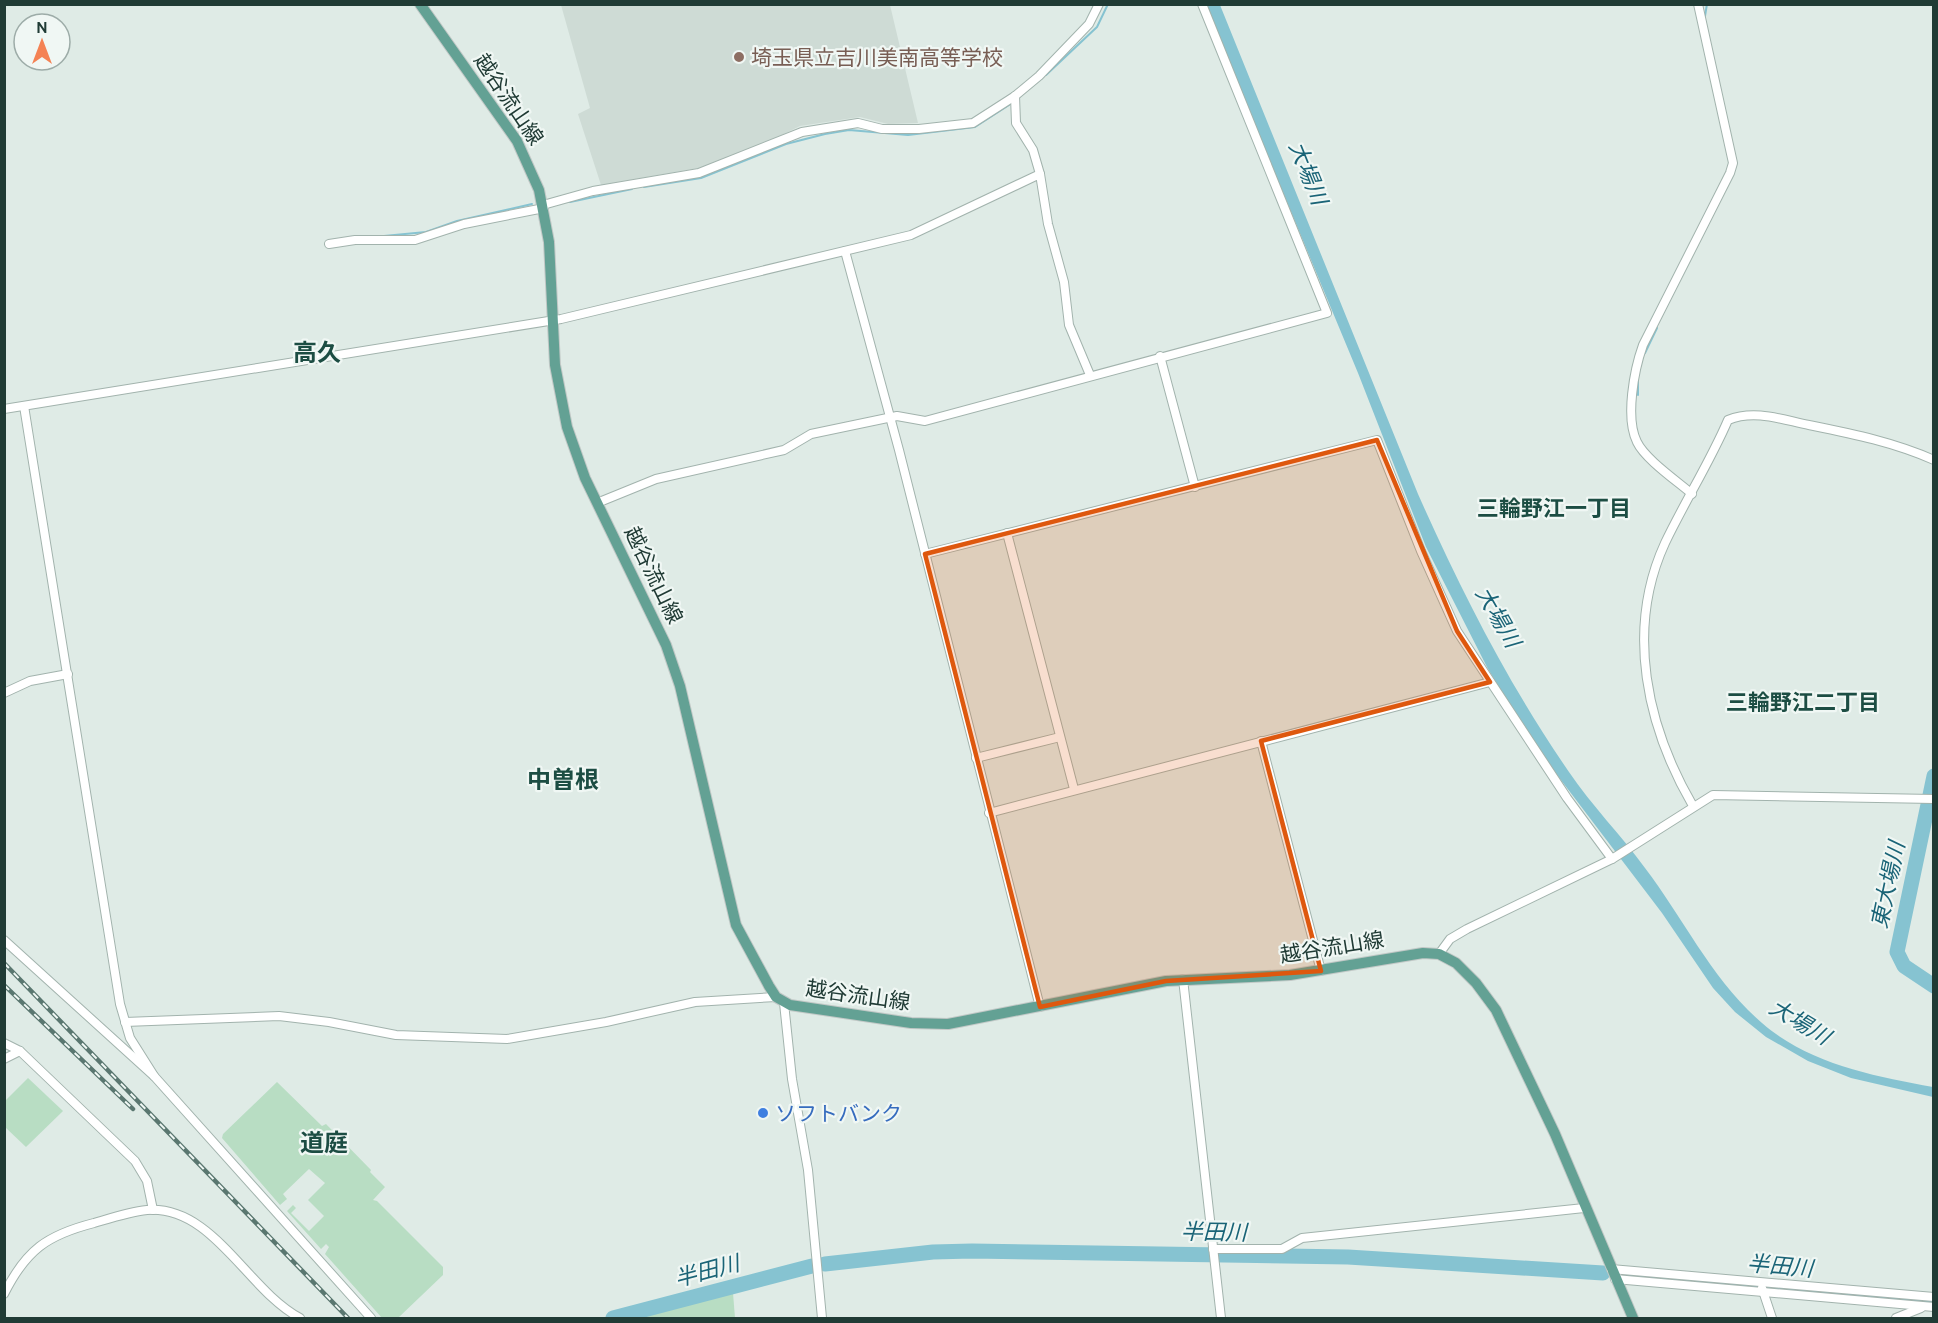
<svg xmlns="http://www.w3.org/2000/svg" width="1938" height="1323" font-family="Cabin,'Noto Sans JP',sans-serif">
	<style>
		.built { fill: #cedbd5 }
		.green { fill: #b8ddc3 }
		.water { fill: #86c3d1 }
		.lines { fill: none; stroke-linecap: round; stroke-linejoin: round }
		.stream { stroke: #86c3d1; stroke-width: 2 }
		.river { stroke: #86c3d1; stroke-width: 15 }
		.minor-casing { stroke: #a2b3ad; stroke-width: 10 }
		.major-casing { stroke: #c1c8c6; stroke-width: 12 }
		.minor { stroke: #fff; stroke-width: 8 }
		.major { stroke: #63a194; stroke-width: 10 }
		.rail-casing { stroke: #5a7770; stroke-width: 4.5 }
		.rail { stroke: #f0f7f4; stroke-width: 2; stroke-dasharray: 7; stroke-linecap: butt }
		.marked { fill: #de580e; fill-opacity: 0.2; stroke: #de580e; stroke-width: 4.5; stroke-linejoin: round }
		.education-dot { fill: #8d6e63; stroke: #f0f7f4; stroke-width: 2 }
		.shop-dot { fill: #3f7fe0; stroke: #f0f7f4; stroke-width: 2 }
		.labels { text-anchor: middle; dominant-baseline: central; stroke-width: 4.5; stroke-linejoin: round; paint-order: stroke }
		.education-label { font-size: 21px; fill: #785e54; stroke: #f0f7f4; text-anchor: start }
		.street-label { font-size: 21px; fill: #203b35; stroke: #f0f7f4 }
		.shop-label { font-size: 21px; fill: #366cbe; stroke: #f0f7f4; text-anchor: start }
		.water-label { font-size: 22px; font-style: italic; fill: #1a6477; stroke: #f0f7f4 }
		.neighbourhood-label { font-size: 22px; font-weight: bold; fill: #1c4d43; stroke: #f0f7f4 }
		.quarter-label { font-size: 24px; font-weight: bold; fill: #1c4d43; stroke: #f0f7f4 }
	</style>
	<rect width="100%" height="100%" fill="#dfebe6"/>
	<!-- built -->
	<path class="built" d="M561,5H890L918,123L888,124L860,117L800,126L766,143L699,168L601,185L578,114L590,108Z"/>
	<!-- green -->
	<g class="green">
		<path d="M28,1078L63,1111L26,1147L5,1127L4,1102Z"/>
		<path d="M277,1082L322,1126L326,1124L371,1170L370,1172L385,1187L373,1200L377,1201L443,1267V1275L398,1318H382L325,1254L329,1247L326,1244L321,1249L287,1211L293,1205L296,1208L291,1213L309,1231L324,1216L308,1200L325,1183L309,1169L283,1194L287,1199L280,1205L222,1138L223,1134Z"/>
		<path d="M733,1293L735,1318H628Z"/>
	</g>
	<!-- water -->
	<path class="water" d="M1205,5H1220L1418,494C1461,591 1509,685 1569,772C1592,806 1621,835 1645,868C1684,919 1712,980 1762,1023C1809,1064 1874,1076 1933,1087V1097L1851,1078L1808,1061L1766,1037L1735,1012L1713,988L1662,913L1532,742L1488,669L1426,547L1358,373Z"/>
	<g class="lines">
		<!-- stream -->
		<g class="stream">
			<path d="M1705,16L1707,4"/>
			<path d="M1046,75L1097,27L1108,4"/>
			<path d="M644,187L701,178L786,144L825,134L849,130L908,135L975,127L1009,105"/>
			<path d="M570,202L632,189"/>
			<path d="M384,236L426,232L457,221L532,204"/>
			<path d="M1645,353L1657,328"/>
			<path d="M1638,381V395"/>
		</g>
		<!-- river -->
		<g class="river">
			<path d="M1934,776L1897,952L1904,966L1934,986"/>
			<path d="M825,1264L933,1252L972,1251L1348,1257L1603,1273"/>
			<path d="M1623,1274L1934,1303"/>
			<path d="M613,1318L812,1266"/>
		</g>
		<defs>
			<g id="minor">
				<path d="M1015,96L1016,123L1033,150L1040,174"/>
				<path d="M543,205L593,191L699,173L802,132L858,123L882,129H919L973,123L1015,96L1039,76L1089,24L1099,4"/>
				<path d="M329,244L355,240H415L464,224L544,208"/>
				<path d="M845,251L899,450L1040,1007"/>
				<path d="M1160,356L1195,487"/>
				<path d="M24,406L120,1004L130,1038L154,1076"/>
				<path d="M4,409L561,319L911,235L1040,174L1048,224L1064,282L1069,325L1090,375"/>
				<path d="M1692,494C1677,481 1645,459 1637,442C1625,418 1634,370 1643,345L1730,173L1733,163L1698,4"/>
				<path d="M597,503L656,479L784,450L811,434L897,416L925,421L1327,313L1202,4"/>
				<path d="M1007,533L1074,789"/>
				<path d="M925,554L1377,440L1421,551L1457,631L1567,798L1612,859"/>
				<path d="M4,693L30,681L68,674"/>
				<path d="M1261,741L1321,971"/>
				<path d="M976,758L1060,737"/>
				<path d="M1693,806C1647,727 1625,630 1665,543C1685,501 1710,462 1728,420C1755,409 1783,420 1809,425C1853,434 1893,442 1934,460"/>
				<path d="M989,813L1490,682"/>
				<path d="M4,940L154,1076L371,1318"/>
				<path d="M1439,954L1450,939L1467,929L1612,859L1713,795L1934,799"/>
				<path d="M1183,979L1221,1318"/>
				<path d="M784,1003L792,1079L808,1170L822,1318"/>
				<path d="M125,1022L279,1016L329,1022L396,1035L507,1039L606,1022L695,1002L776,997"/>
				<path d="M4,1043L20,1051L135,1161L147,1181L153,1210"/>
				<path d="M4,1059L20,1051"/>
				<path d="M1213,1249H1282L1302,1238L1584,1208"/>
				<path d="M1611,1269L1934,1297"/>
				<path d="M1615,1279L1934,1307"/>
				<path d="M1762,1288L1772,1318"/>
				<path d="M4,1294C26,1250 47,1235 94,1223C111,1218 129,1212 147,1210C213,1205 247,1290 300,1318"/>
				<path d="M1896,1318L1921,1308"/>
			</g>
			<path id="major" d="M420,4L517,141L539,190L549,242L555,365L567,427L585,478L666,645L680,686L736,925L769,986L776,997L790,1005L911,1023L948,1024L1166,981L1290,975L1423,953L1439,954L1456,963L1476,983L1496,1010L1555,1134L1633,1318"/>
		</defs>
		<!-- minor casing -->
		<use href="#minor" class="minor-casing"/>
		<!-- major casing -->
		<use href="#major" class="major-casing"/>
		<!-- minor -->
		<use href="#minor" class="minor"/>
		<!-- major -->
		<use href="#major" class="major"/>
		<defs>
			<g id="rail">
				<path d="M4,963L348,1318"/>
				<path d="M4,985L133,1109"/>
			</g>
		</defs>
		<!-- rail casing -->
		<use href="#rail" class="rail-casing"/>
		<!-- rail -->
		<use href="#rail" class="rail"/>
	</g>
	<!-- marked area -->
	<path class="marked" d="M1377,440L1457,631L1490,682L1261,741L1321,971L1166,981L1040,1007L925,554Z"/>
	<!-- markers -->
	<circle class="education-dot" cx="739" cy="57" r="6"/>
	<circle class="shop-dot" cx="763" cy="1113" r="6"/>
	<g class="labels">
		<!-- education labels -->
		<g class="education-label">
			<text x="751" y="57">埼玉県立吉川美南高等学校</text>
		</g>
		<!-- street labels -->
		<g class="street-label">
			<text transform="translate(509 99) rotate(56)">越谷流山線</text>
			<text transform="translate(654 575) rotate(64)">越谷流山線</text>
			<text transform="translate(1332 947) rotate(-9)">越谷流山線</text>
			<text transform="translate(858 995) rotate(8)">越谷流山線</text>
		</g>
		<!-- shop labels -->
		<g class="shop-label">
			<text x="775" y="1113">ソフトバンク</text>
		</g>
		<!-- water labels -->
		<g class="water-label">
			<text transform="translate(1308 173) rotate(68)">大場川</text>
			<text transform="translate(1498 617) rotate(60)">大場川</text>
			<text transform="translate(1888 885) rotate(-78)">東大場川</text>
			<text transform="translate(1800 1022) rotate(31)">大場川</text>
			<text transform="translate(1214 1232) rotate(1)">半田川</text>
			<text transform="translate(1780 1266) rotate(5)">半田川</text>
			<text transform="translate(707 1271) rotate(-15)">半田川</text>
		</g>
		<!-- neighbourhood labels -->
		<g class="neighbourhood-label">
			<text x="1554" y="508">三輪野江一丁目</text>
			<text x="1803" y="702">三輪野江二丁目</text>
		</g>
		<!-- quarter labels -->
		<g class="quarter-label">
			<text x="317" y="352">高久</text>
			<text x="563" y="779">中曽根</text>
			<text x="324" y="1142">道庭</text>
		</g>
	</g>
	<!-- border -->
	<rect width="1938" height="1323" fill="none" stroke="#203b35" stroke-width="12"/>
	<!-- north arrow -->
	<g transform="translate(42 42)"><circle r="28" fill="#f0f7f4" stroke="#9daca8" stroke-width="1.5"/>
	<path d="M0-4.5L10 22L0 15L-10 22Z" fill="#f48254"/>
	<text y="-9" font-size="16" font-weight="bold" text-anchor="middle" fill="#203b35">N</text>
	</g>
</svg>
